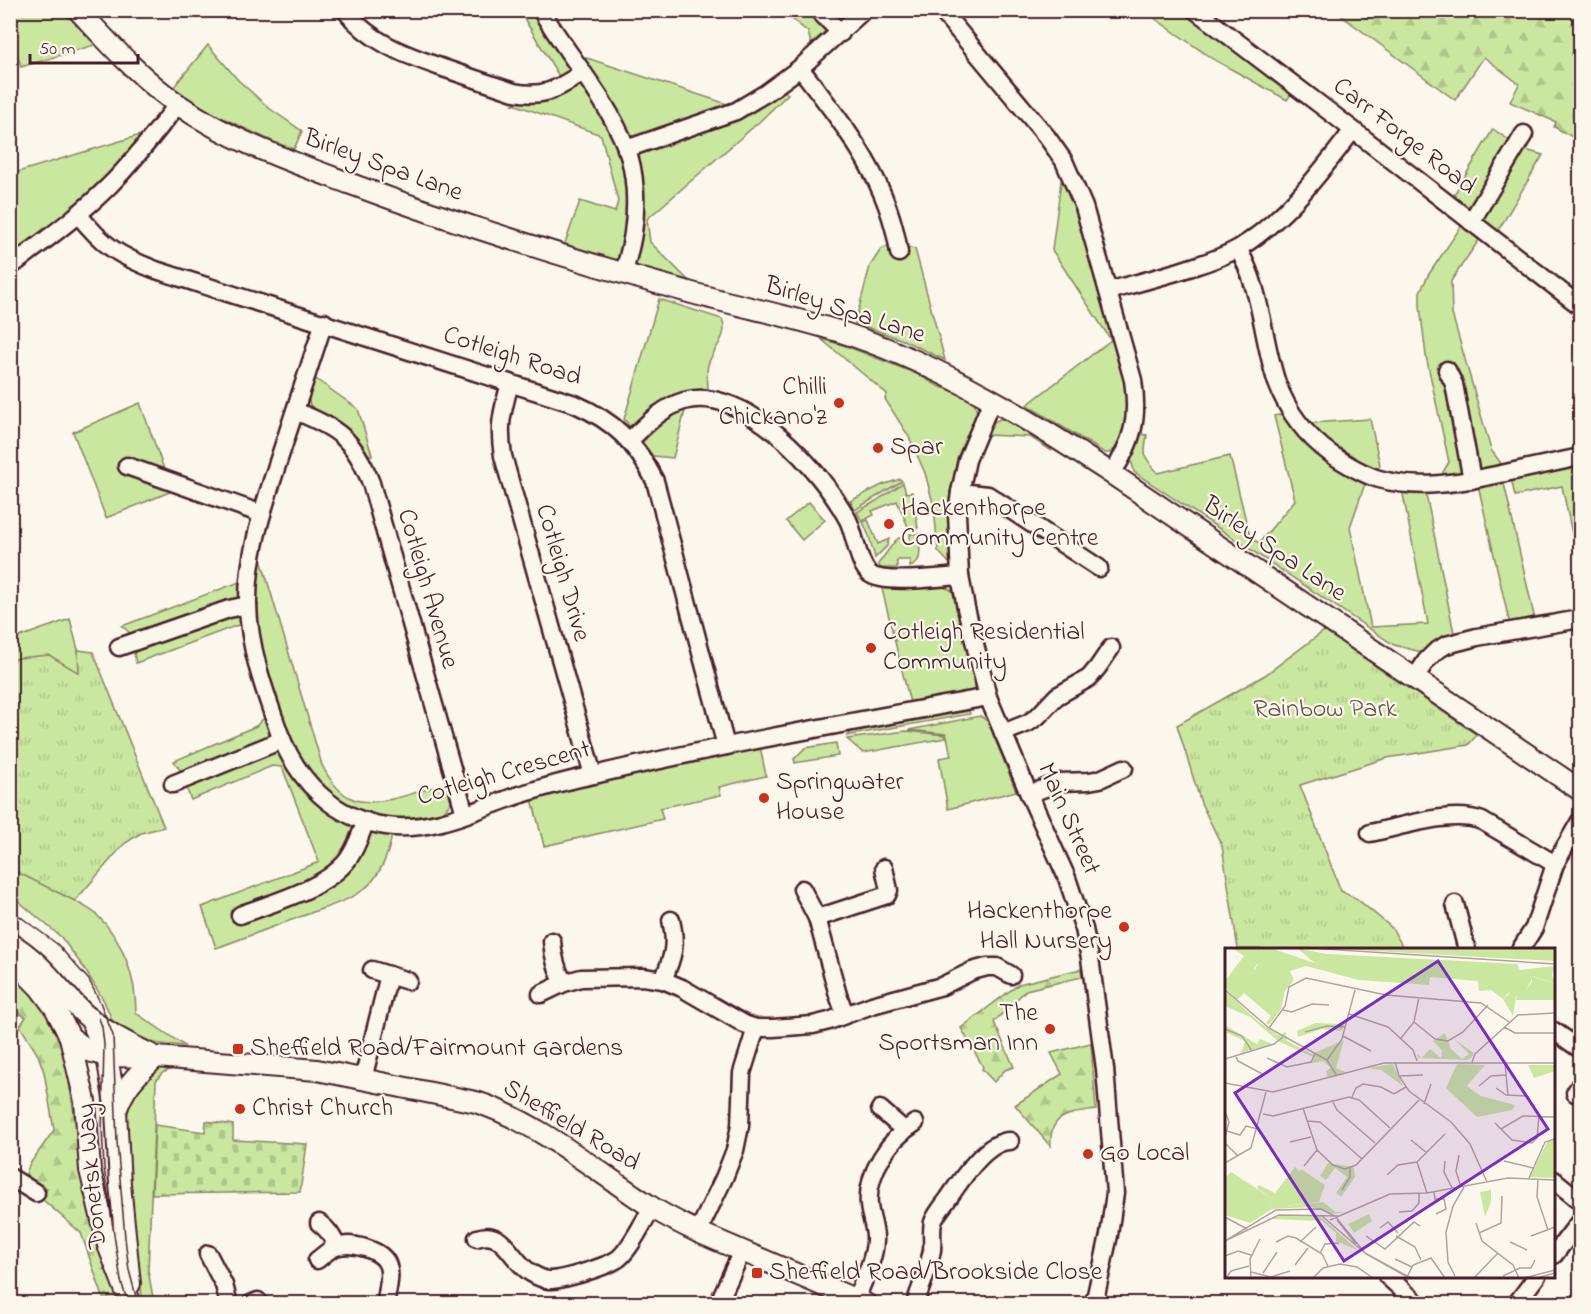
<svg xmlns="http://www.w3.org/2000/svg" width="1591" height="1314" font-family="'Indie Flower',sans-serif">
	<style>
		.grass { fill: #c9e79f; stroke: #8a8365; stroke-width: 1.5 }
		.forest { fill: url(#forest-firs); stroke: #8a8365; stroke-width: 1.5 }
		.cemetery { fill: url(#cemetery-stones); stroke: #8a8365; stroke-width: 1.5 }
		.park { fill: url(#park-tufts); stroke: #8a8365; stroke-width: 1.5 }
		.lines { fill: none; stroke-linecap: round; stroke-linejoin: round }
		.minor-casing { stroke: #4a1f2b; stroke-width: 21 }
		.tertiary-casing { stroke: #4a1f2b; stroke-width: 24 }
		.minor { stroke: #fbf7ec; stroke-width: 16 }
		.tertiary { stroke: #fbf7ec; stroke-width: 20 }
		.tram { stroke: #4a1f2b; stroke-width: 1.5 }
		.poi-dot { fill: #c8321e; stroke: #fbf7ec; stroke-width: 2 }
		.labels { text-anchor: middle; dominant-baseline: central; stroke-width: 4.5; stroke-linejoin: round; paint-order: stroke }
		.street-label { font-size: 26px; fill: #4a1f2b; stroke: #fbf7ec }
		.poi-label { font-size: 26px; fill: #4a1f2b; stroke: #fbf7ec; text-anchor: start }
		.park-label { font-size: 26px; fill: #6a5148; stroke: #fbf7ec }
		.inset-road { fill: none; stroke: #b4a19f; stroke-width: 1.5 }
		.view { fill: #7b2cbf; fill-opacity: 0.15; stroke: #7b2cbf; stroke-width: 3 }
		.inset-edge { fill: none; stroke: #4a1f2b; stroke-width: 3 }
	</style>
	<defs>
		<pattern id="forest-firs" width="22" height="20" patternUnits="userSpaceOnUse" patternTransform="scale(1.5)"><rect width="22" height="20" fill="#c9e79f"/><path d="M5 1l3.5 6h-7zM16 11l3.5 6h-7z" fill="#aec689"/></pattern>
		<pattern id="cemetery-stones" width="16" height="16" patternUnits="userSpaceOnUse" patternTransform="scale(1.5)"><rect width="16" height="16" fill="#c9e79f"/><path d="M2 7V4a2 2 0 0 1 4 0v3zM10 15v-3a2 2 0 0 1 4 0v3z" fill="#aec689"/></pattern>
		<pattern id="park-tufts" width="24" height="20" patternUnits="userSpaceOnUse" patternTransform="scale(1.5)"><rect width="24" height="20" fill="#c9e79f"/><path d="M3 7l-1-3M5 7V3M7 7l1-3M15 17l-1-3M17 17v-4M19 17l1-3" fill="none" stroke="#aec689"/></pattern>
	</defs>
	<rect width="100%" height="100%" fill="#fbf7ec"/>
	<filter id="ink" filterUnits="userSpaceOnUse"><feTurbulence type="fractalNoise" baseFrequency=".0167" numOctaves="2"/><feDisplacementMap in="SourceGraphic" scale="12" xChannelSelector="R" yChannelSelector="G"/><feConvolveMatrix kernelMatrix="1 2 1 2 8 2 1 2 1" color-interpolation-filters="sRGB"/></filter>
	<g filter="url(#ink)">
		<!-- grass -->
		<g class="grass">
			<path d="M519,10L533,11L567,63L587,58L727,104L783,90L788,94L758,123L647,219L650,242L689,281L564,246L580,201L615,212L618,201L601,135L513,104L568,91Z"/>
			<path d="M10,11H66L98,44L21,67L11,32Z"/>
			<path d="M782,11H848L811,44L808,32Z"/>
			<path d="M1147,11H1184L1293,91L1287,100L1213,59L1157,20Z"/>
			<path d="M208,45L238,80L269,108L302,131L294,149L274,142L216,115L172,89Z"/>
			<path d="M1493,129L1522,149L1543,155L1498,231L1452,198Z"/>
			<path d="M140,135L123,162L89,196L20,252L11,219V174Z"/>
			<path d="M1066,179L1077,205L1127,382V430L1120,446L1109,453H1105L1027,405L1111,340L1052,250L1061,181Z"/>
			<path d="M1462,225L1481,237L1451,281L1452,314L1491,450L1503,466L1443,479V472L1449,462L1426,356L1420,306V292L1429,274Z"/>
			<path d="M892,244L915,249L945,360L903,340L855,323L870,266L881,249Z"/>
			<path d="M659,299L722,319C730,336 712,350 708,365C706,372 708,382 708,389L690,391L673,458L653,456L624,419Z"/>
			<path d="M1580,318V380C1574,353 1570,345 1580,318Z"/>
			<path d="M821,339L846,346L917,374L938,386L968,396L974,401L977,412L974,427L959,465L951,494L950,524L954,562L949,563L938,551L934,507L925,473L909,437L885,399L887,394Z"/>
			<path d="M313,377L358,409L372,455H365L329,419L310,405L308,396Z"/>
			<path d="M140,403L172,491L106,518L73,432Z"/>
			<path d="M1283,414L1311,423L1370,419L1380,465L1366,481L1350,527L1371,627L1428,624L1401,484L1426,494L1454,633L1441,641L1425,653L1394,645L1134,472L1131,459L1140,434L1147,435C1143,457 1144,457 1158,473L1230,456L1250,537L1259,543L1295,500L1274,416Z"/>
			<path d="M1009,418L1042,437L1052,451L1030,437L987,435L992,423L1000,419Z"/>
			<path d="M1580,463V572L1562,486L1515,496L1511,478Z"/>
			<path d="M1503,479L1535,620L1510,625L1478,485Z"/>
			<path d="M903,483L906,493L912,492L918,528L909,529L897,501L872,511L874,515L862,521L857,512L876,501Z"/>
			<path d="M809,502L825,520L802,540L786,521Z"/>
			<path d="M868,520L878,544L889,539L887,546L875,558L869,536L863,522Z"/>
			<path d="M910,534H919C919,547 924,562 910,567V560H897V568H881L878,564L895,541L899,538H904L905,542H910Z"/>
			<path d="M260,556L322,765C329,779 338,793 353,799C376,809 425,789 449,782L453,796L450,804L443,812L416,817L391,818L365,816L339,802L313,778L298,757L283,724L259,646L256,618V591Z"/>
			<path d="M242,581L241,624L136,663L134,654L139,647L136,637L130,633L122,626Z"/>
			<path d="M943,587L951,590L957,596L976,684L974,691L911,707L882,589Z"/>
			<path d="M70,619L78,650L80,673L19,658L11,661V640Z"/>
			<path d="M969,711L970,714L846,736L852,732Z"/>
			<path d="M266,716L298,782L392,834C389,854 380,877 363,890C347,902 326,907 308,914C277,925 247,937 216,948L202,907L319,862L282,767L272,766L191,800L186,787L187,774L180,770L174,761L256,726Z"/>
			<path d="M980,716L988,721L1016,791L948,809L939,758L951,756L947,736L946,734L909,730Z"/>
			<path d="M906,731L945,735L946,738L863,753L847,739Z"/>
			<path d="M836,743L838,756L795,763L794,759L805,748Z"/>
			<path d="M760,746L766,776L719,787L721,795L660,808L663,819L544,846L532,799L615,778Z"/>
			<path d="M11,869C34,880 59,891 82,905C87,908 93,911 97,915C123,940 136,977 136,1013L185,1046L151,1043L124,1032L112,1020L104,1001L84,968L61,937L11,895Z"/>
			<path d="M160,1068H175L162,1073L156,1081L148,1270L154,1303L144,1304C136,1270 134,1237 131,1203C128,1170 119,1133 131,1102C137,1087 146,1076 160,1068Z"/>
		</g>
		<!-- forest -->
		<g class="forest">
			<path d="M1335,11H1580V141L1554,127L1556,122L1510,102L1519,84L1484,57L1455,100Z"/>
			<path d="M900,479L902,481L855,510L850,501L882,485Z"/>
			<path d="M10,965L58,1027L64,1049L81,1159L121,1303H105L81,1233L43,1200L47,1188L34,1181L26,1174L29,1165L54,1130L44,1072L38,1055L20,1026L26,1017L15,1011L11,1010Z"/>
			<path d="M1081,969L1082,977L1026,990L994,1022L1014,1067L1005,1070L994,1082L982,1069L983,1067L961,1028L1019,984Z"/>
			<path d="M1091,1043L1096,1110C1070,1114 1048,1113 1051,1147L1015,1105L1062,1074L1051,1053Z"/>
		</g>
		<!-- cemetery -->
		<path class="cemetery" d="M206,1121L233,1125V1140L307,1144L300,1192L152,1194L155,1125L205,1132Z"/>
		<!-- park -->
		<g class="park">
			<path d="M1324,631L1477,735L1468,745L1387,758L1300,785L1341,891L1357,899L1392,928L1404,949H1238L1222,846L1201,803L1177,725L1265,675Z"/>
			<path d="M78,650L93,652L164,827L141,833L124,844L75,901L11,869L10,661L19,658L49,655L79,673Z"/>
		</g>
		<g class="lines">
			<defs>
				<g id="minor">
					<path d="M345,10C370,43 406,55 443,68C467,76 490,84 514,92C545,98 557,89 582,73"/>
					<path d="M541,10C568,56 606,97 626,147C636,172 637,206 633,233C631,247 627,260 624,273"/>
					<path d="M818,10L841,33"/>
					<path d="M941,10L1047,137L1064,161L1084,207L1133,380C1139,419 1133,441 1112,474"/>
					<path d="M1195,10L1335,116L1580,306"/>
					<path d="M800,68C843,124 889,180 899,253"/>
					<path d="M626,149L736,111L766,93L800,68L864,10"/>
					<path d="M78,214C103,246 119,256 156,270L575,404C614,421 636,443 655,481L726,746"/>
					<path d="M1471,222L1524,134"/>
					<path d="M1238,249C1262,289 1262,339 1277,383C1288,413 1305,435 1331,454C1346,464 1362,474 1379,479C1418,490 1457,483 1496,475C1524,469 1552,463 1580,457"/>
					<path d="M10,267C44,241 79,216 110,185C135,160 156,132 178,104"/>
					<path d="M1108,291C1137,283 1165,276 1192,267C1208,262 1225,256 1239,248C1286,219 1320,173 1353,130"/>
					<path d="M324,322C309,368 294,414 279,459C264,506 247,555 248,605C249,649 265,692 279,732C297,780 334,819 386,826C432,833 477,809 519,795C544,787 569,780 594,775C725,744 857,721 988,697"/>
					<path d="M1447,370L1454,384L1472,480"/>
					<path d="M510,383C502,413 498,425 503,456L593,775"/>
					<path d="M992,400L967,460L960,492L957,514L960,576L966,608L988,697L1029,794L1067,878L1084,929L1090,958L1105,1069L1115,1193L1109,1235L1094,1304"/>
					<path d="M295,411C338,428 354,439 371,483L465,814"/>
					<path d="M629,441C645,426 661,408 684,401C745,384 822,471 848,520C855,534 858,565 870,574C884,585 941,577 960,576"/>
					<path d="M127,466L262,514"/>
					<path d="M960,492L988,495L1099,568"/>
					<path d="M119,647L229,609L248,605"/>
					<path d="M1415,678L1426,661L1435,652L1446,645L1477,637L1580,619"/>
					<path d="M1003,733L1028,723L1038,716L1057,696L1089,678L1098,667L1111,648"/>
					<path d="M173,784L282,740"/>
					<path d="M1029,794L1061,782L1089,781L1100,779L1124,768"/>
					<path d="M1370,833C1401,827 1453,809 1482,821L1555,864"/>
					<path d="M802,889L817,918L838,995L845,1014"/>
					<path d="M1455,904L1467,950"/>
					<path d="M240,915C272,903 323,889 345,863C355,852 360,835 366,821"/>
					<path d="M817,918L887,895L889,890L884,868"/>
					<path d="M552,941C553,956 556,969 564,983"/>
					<path d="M1520,950L1534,928L1555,864L1580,821"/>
					<path d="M372,970L408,981"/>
					<path d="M663,980C673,957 677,945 671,920"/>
					<path d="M541,994L564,983L581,978L643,977L663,980L682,988L744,1024L756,1028H773L813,1025L829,1021L872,1005L942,986L972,971L987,967H997L1011,975"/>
					<path d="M1554,1031L1580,1049"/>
					<path d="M363,1079L389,975"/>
					<path d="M1575,1093L1580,1085"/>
					<path d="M880,1109L904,1130"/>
					<path d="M10,1177L36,1193"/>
					<path d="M1554,1180L1580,1201"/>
					<path d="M319,1223C328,1229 332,1236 337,1246"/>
					<path d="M698,1232L724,1178L735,1150L740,1126L742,1073L756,1028"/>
					<path d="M477,1238C504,1228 511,1261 531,1273C536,1276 542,1279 548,1280C560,1281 609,1266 619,1258C631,1248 643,1222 652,1208"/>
					<path d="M208,1254L224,1285L229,1304"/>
					<path d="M1554,1255L1580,1221"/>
					<path d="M317,1260C323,1256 329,1249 336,1247C351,1241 384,1250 388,1266C392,1278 386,1292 386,1304"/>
					<path d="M1387,1276L1418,1304"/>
					<path d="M856,1299C863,1281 874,1261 875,1241C876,1229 870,1217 869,1205C866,1174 889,1139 915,1123"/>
					<path d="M251,1304L258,1301"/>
					<path d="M726,1304L722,1295L742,1251"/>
					<path d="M915,1304C921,1286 929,1268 932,1250C933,1241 931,1231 933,1222C936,1214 943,1206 948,1199C961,1180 986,1141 1010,1141"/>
					<path d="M1516,1304L1537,1276"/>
				</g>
				<g id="tertiary">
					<path d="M78,10C110,44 141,79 179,105C231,141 292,162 351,184C463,226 577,261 692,293C746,308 800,318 853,336C946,368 1030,420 1112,474L1580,790"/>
					<path d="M10,943C44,963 61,994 90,1019C109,1034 128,1044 150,1054"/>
					<path d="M10,957L40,988L55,1008L70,1037L85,1101L90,1170L108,1245L131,1304"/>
					<path d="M90,1018L107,1056L112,1086L116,1111L120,1184L130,1284"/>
					<path d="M70,1037L89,1051L107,1056L156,1057L317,1070L476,1102C538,1122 596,1171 650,1206C665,1216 682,1224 698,1232L866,1304"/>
					<path d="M116,1111C125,1085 136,1076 156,1057"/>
				</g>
			</defs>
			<!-- minor casing -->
			<use href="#minor" class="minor-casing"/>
			<!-- tertiary casing -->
			<use href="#tertiary" class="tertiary-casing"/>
			<!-- minor -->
			<use href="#minor" class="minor"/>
			<!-- tertiary -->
			<use href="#tertiary" class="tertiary"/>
			<!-- tram -->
			<g class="tram">
				<path d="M10,909L57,944L89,980L100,1002L113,1035L117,1142L125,1238L129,1270L138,1304"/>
				<path d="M99,1018L102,1027L104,1044L102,1129L104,1168L121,1281L128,1304"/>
			</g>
		</g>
	</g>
	<!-- markers -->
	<g class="poi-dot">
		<circle cx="839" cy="403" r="6"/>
		<circle cx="878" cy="448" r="6"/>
		<circle cx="889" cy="524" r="6"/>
		<circle cx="871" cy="648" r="6"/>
		<circle cx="764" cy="798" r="6"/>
		<circle cx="1124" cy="927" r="6"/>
		<circle cx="1050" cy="1029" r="6"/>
		<rect x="232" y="1043" width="12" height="12" rx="3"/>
		<circle cx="240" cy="1109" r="6"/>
		<circle cx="1088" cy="1154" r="6"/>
		<rect x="751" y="1267" width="12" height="12" rx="3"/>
	</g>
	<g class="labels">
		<!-- street labels -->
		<g class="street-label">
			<text transform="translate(1404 137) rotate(38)">Carr Forge Road</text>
			<text transform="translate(383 166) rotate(20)">Birley Spa Lane</text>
			<text transform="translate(845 311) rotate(18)">Birley Spa Lane</text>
			<text transform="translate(512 357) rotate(18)">Cotleigh Road</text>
			<text transform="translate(1274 550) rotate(34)">Birley Spa Lane</text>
			<text transform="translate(562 573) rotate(74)">Cotleigh Drive</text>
			<text transform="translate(427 589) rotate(74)">Cotleigh Avenue</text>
			<text transform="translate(504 774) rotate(-16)">Cotleigh Crescent</text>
			<text transform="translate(1068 819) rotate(66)">Main Street</text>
			<text transform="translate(571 1126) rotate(31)">Sheffield Road</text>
			<text transform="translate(93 1176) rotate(-95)">Donetsk Way</text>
		</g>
		<!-- poi labels -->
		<g class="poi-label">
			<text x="827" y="388" text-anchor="end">Chilli<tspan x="827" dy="30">Chickano'z</tspan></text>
			<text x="890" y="448">Spar</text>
			<text x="901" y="509">Hackenthorpe<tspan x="901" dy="30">Community Centre</tspan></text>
			<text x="883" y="633">Cotleigh Residential<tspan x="883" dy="30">Community</tspan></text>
			<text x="776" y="783">Springwater<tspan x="776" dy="30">House</tspan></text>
			<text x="1112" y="912" text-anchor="end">Hackenthorpe<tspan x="1112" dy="30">Hall Nursery</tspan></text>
			<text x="1038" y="1014" text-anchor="end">The<tspan x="1038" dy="30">Sportsman Inn</tspan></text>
			<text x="250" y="1049">Sheffield Road/Fairmount Gardens</text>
			<text x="252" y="1109">Christ Church</text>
			<text x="1100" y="1154">Go Local</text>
			<text x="769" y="1273">Sheffield Road/Brookside Close</text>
		</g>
		<!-- park labels -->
		<g class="park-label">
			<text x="1325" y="710">Rainbow Park</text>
		</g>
	</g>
	<!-- overview -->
	<g transform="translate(1225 948)">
		<rect width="330" height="330" fill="#fbf7ec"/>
		<path d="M7,0H45L29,20L35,42L69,32L60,43L56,61L44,77L41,75L46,68L19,45L12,52L0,40V33L19,8ZM292,16L295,22L330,18L327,26L330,36L308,28L302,41L291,48L288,68L278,51L284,46ZM0,43L34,74L53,87L61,84L62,93L87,106L119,92L111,120L121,124L103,130L101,123L106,120L98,113L84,116L90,110L53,93L25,69L0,58ZM90,75L117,76L120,75L117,83L97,81L73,89L72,83ZM0,77L32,96L35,91L47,96L16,105L20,93L0,84ZM220,85L226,101L237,111L244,106L229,91L249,105L246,110L242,112L193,110L192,106L197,110L205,101L216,110L217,102L208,93ZM168,116L178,138L156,122L143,120ZM303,117H330V123L309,130ZM103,215L129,219L130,229L116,249L111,245L122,229L110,220L101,232L95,228ZM70,219L76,225L60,258L98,254L111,264H120L109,266L86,259L47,261L44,256L50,253L32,240L34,237L50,245ZM266,242V254L260,269L255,244Z" fill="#c9e79f"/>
		<path d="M45,0L90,15L72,0L102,6L292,16L291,26L287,41L278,51L266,42L254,43L253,33L205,29L204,37L134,32L81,18L65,23L69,32L35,43L24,36L36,8ZM94,0H330V13ZM307,28L330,36V52H291L293,43L302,41L307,34ZM55,268H95L134,303L111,293V285L97,273L47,271Z" fill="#c9e79f"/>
		<path d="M144,266L147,273L129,285L123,276Z" fill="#c9e79f"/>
		<path d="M232,116L260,117L242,138L256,148L290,157L287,162L252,169L221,140ZM330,192V230L305,229L322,194ZM76,221L100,237L94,254L60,258V239ZM6,224L51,253L44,256L47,261L25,275L0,267V230Z" fill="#c9e79f"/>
		<path class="inset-road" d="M84,0L330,16M0,42L44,80L102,112L112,128M58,62L67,64L87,56L104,57M124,66L163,79L188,102L192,113M189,74L210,91L223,93L238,84L263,57M279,79L290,85H330M44,80L60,58L64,39L81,30L161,47L256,55L284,74M0,81L17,88L27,103M80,84L102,78L120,79M118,88L146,103M176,90L189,74L194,49M10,107L13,113L39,127M42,110L62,119L86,114L90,106M0,111L49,96L58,89M102,112L117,91L130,42M170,114L174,128L184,143L226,174L245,196L262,234M247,114L250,106L293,67L330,65M280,115L283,148M174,128L198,127M0,135L48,144L159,115H330M254,138L266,128L281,127M271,140L281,147L302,148M127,149L131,140L138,136L156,139L169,146L181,139M107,152L112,162L150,195M199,156L206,136M78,160L92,202L108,217L120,221L131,217L194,152M0,163L4,174L0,189M38,166L48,168L124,149L134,152L165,180M82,173L95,174L137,211M270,175L287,192L307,195L312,190L314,168M276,181L298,168L330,169M2,183L15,187L21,178L33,181M186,192L202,205M65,194L86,189M0,195L13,208M234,207L231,223L236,239M220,213L219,224L227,240M279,213L308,220M192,214L220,186M192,214L202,245M0,215L26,200L41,144M79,218L92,202M162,227L173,217L192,214M304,230L320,194L330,191M313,231L312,249L323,282M117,242L125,229V220M209,244L210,251H219L221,261L211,266M174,264L187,263L194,255V246M97,268L141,306L184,330M0,269L22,281M105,272L165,246L202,245L283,230L330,232M112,272L131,296M251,275L257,293L288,317L294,330M155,280L163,274L173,285M254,285L276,275L277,248M141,288L160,301L189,274L195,278M171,288L190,299L196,312M306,288L330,279M0,293L54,267L114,268M0,293L51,262L96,261L110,268L140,305L186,330M51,294L63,288L71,290L97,306L103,318M75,294L91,279M285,294L302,302M95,305L100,296L114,295M0,308L13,303L26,307M170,311L187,319M70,317L83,300M26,324L46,329L65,323M38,325L52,304M230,328L223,314L221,284L228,258L239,239M278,328L295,320H306L310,312M182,329L188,317L206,310L220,330M1,330L6,323L24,318M26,330L25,311L35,291M88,330L98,320L115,316L132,319L148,330M249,330L273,305M299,330L330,322M312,330L330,325"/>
		<path class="view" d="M213,13L323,181L119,313L10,145Z"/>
		<rect width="330" height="330" class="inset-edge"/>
	</g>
	<!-- margin -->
	<rect width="1591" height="1314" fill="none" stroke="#fbf7ec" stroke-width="36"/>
	<rect x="18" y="18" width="1555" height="1278" fill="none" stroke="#4a1f2b" stroke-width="2" filter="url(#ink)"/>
	<!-- scale -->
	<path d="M30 54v9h108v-9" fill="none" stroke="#4a1f2b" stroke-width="3"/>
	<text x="39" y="54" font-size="18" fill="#4a1f2b" stroke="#fbf7ec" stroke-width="4.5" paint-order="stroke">50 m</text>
</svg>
